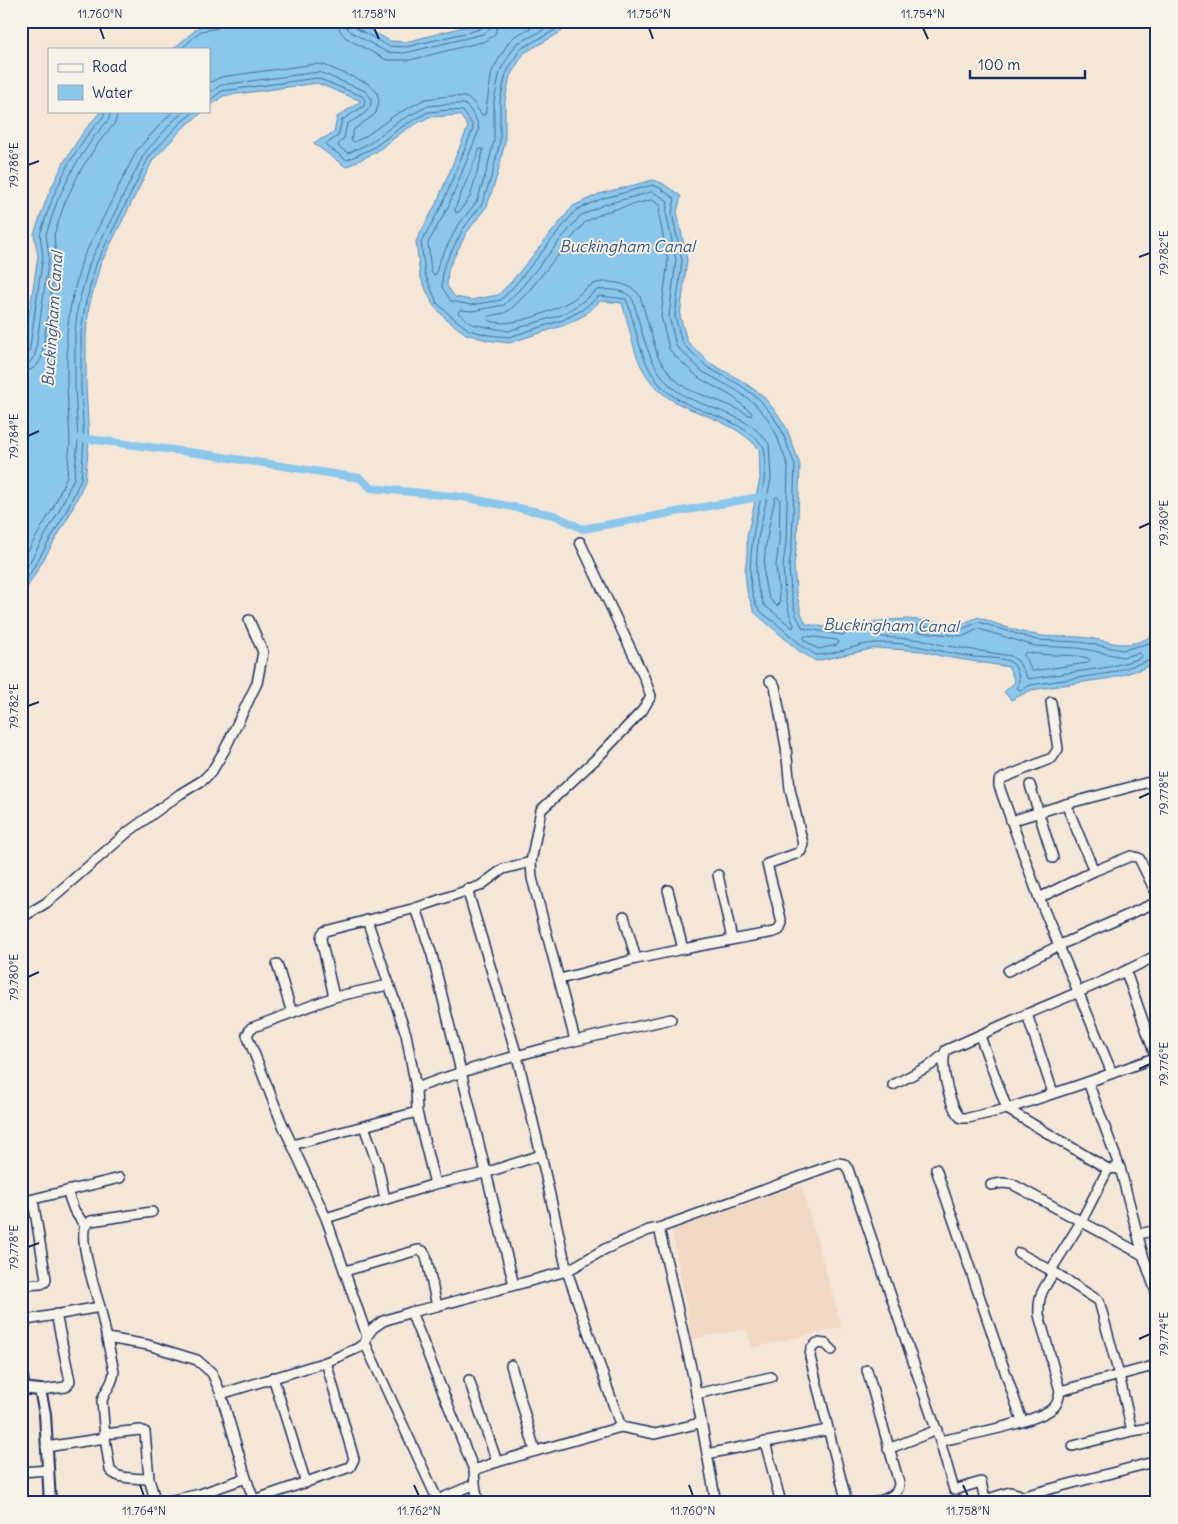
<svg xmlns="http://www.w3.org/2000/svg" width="1178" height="1524" font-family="Delius,sans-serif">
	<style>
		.built { fill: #f0d8c5 }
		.water { fill: #8bc6eb; stroke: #5e8ab3 }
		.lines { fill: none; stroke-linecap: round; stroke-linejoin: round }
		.shore { stroke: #486b96; stroke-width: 1 }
		.canal { stroke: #8bc6eb; stroke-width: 8 }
		.minor-casing { stroke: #1b2f5e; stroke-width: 12 }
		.tertiary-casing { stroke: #1b2f5e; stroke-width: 14 }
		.minor { stroke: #f7f3e8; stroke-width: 9 }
		.tertiary { stroke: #f7f3e8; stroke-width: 10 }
		.ticks { fill: none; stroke: #1b2f5e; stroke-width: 2 }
		.labels { text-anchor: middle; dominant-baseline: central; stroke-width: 4; stroke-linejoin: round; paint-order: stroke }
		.water-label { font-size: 16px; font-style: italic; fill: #375581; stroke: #f7f3e8 }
		.neatline { fill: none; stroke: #1b2f5e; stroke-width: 2 }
		.ticks-label { font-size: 12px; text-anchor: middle; fill: #1b2f5e }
	</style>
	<rect width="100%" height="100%" fill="#f4e7d8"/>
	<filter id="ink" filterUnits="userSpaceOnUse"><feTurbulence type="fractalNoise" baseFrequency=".02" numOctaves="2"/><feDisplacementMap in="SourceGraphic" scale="10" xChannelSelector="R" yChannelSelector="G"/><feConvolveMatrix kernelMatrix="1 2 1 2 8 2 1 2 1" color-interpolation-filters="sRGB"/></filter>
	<g filter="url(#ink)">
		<!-- built -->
		<path class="built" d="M801,1185L842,1327L752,1348L746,1329L692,1339L672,1230Z"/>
		<!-- water -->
		<g class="water">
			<path d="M227,21H354L390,41L406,42L486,21H569L561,32L524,53L510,76L505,101V142L497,176L487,206L467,232L448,269L447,286L455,297L471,300L498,295L512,281L573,206L599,194L653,180L662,183L681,196L677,212L687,260L680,316L687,341L710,363L742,381L762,395L777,413L787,429L800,465L797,543L794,565L796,591L801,613L806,624L842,630L865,623L887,620L907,619L962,624L978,617C997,624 1017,632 1037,635C1051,638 1065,636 1079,637C1111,639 1124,654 1157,633V662L1142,669L1111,678L1031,690L1011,700L1004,692L1015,682L1009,667L940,656L923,651L876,648L816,661L799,651L754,612L747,591L745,571L747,555V536L760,479L759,449C749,438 738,430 725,424C690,406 662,406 641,366C633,350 628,321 622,303L600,301L585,315L565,325L509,343L487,340L466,334L447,320L433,305L420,276L416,241L437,202L468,127L460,115L429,117L405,130L376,152L346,167L313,143L334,133L337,117L361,101L317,83L223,96L209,107V49H173L199,27Z"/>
			<path d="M101,111H204L183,128L153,160L100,265L89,307L86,333V387L89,441L85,481L69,516L21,598V366L38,256L34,234L48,195L64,162L84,131Z"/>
		</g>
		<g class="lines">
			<!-- shore -->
			<g class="shore">
				<path d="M338,21L340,31L346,38L387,60H410L486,41L495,34L499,21"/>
				<path d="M346,21L347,28L351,32L386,52L405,53L483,34L490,29L491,21"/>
				<path d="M352,21L353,25L356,28L388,46L406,47L477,30L483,27L485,21"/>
				<path d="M563,21L557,29L520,49L506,74L500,101V142L492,175L482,204L463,229L443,268L442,287L451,301L471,305L501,300L516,284L576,210L601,199L652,185L660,188L675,199L672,213L682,261L675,316L682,343L707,367L740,385L759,399L773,416L782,431L795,465L792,543L789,566L791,593L796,615L803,628L842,635L866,628L887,625H907L962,629L979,622L1036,640L1080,642L1122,650L1150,643L1157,639"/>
				<path d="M181,49L201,31L218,28L220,21"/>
				<path d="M209,83L221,77L315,64L324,65L367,83L377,92L379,101L376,113L370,118L354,129L351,140L354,142L366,136L395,115L425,99L449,96L465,97L473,102L482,115H485L492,71L508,43L515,36L544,21"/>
				<path d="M209,93L221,85L319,72L365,91L371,98C373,112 358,117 347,124L344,138L338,145L339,147L348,153L370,143L399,121L428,106L449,104H464L469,108L477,121L479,130L448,207L428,243L431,272L434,275L436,274L438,264L457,227L477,201L486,173L494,141V101L500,71L516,44L540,32L555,21"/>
				<path d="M209,101L222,91L317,78L362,96L365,100L364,106L342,120L338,136L326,144L327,146L347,160L373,148L403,126L428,112L449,110L463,111L472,124L473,129L442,205L421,242L425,274L437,303L451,316L469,330L488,335L509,337L563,320L582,310L599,296L626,299C629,306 631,314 633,321C639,344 645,369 662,387C690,415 735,412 764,447C768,470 762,493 757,515C752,538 744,590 759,609C763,615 771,619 777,624C790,635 801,646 816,655C836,655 856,644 876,643C910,641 942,653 974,657C984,658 1005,657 1012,663C1018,668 1021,681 1017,688L1020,690L1031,685L1110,673L1157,658"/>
				<path d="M480,149H483V152L470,197L459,212L456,213L455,209Z"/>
				<path d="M652,192L657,194L668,201L666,213L676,260L669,316L676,346L703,372L736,390L755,404L768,419L776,434L788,466L786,542L783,566L785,594L790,616L794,625L793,628L764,605L758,588L756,571L758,538L771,479L769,444C743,406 691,411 666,381C646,358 641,328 633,300C627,289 609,289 597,290L578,305L561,315L508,331L472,324L458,313L460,310L472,311L504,305L521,288L580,216L603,205Z"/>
				<path d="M652,200L660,205L659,216L668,260L661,316L669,349L674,355L699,378L733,397L752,413L751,416L731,406L687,389L672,377L658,357L640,296C632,283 607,279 594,284C585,287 580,295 572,300C553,311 508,330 488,320L489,316L504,313L511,309L527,293L585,222L605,212Z"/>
				<path d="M21,358L26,357L29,353L43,256L40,234L53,197L68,164L88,134L104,116V111"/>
				<path d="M21,364L30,362L35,355L49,257L46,234L58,199L74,167L93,138L109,119L111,111"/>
				<path d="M21,372C32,371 39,366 42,356L56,258L54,235L65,202L80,171L99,142L115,123L118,111"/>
				<path d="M777,497L780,499L779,542L776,566L780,603L777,606C752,591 770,522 775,498Z"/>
				<path d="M21,563L53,508L67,476L70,441L67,388V331L71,304L82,260L137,150L173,111"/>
				<path d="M21,577L59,511L74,478L78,441L75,388V332L78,305L90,262L144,154L174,120L185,111"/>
				<path d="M21,589L65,514L81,479L84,441L81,388V332L85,306L96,264L149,157L179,124L195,111"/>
				<path d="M979,629L1035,646L1079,648L1123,657L1139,653L1142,656L1138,659L1109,667L1028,679L1018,661L1011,656L942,645L924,640L882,637L880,635L882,632L907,631L963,636Z"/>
				<path d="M806,636L837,640L839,643L837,645L818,649L804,640V637Z"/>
				<path d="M1026,652C1047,657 1068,653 1088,658L1090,660L1088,663L1032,671L1024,655Z"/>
			</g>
			<!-- canal -->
			<path class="canal" d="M80,438L204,454L360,478L371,488L462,497L554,515L583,529L764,496"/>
			<defs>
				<g id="minor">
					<path d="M1051,702L1058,749L1052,758L1003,778L999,781V786L1039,898L1112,1073"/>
					<path d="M1030,785L1053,858"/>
					<path d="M1011,821L1066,804"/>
					<path d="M1094,871L1131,856L1139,858L1157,895"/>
					<path d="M718,875L732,939"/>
					<path d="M467,889L517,1056L541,1155L567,1271L621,1427"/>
					<path d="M668,890L683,949"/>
					<path d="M1039,898L1094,871L1066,804L1157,780"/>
					<path d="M416,908L480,886L503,869L531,862"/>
					<path d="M624,916L636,959"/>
					<path d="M21,918L46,903L128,832L180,794L203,780L212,771L224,751L257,683L263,652L249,620"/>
					<path d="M367,920L406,1034L416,1088L417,1112"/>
					<path d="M1157,955C1115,978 1071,995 1027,1014C1000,1026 973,1038 946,1050C939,1063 950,1109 961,1118H968L1007,1109L1088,1082L1157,1057"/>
					<path d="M277,964L292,1013"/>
					<path d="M1008,971L1060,945L1157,902"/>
					<path d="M1126,972L1156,1058"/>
					<path d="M560,979L636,959L683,949L774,932L779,930L782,923L767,864L798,853L801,851L803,844L790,789L786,747L775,686L770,681"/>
					<path d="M334,997L388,985"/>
					<path d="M1027,1014L1053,1093"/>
					<path d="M980,1036L1007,1109L1108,1169L1120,1168"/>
					<path d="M575,1040L532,878L531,862L541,810L598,757L642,711L651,696L644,677L580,542"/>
					<path d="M1088,1082L1120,1168L1143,1255L1157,1295"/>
					<path d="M893,1085L931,1065L943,1055"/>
					<path d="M416,1088C499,1057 585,1038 671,1019"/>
					<path d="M364,1126L378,1166L385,1199"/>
					<path d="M292,1145L417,1112L435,1184"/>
					<path d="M936,1169L1022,1421"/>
					<path d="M991,1185L1002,1183L1012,1184L1143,1255"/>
					<path d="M67,1191L74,1210L85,1226"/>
					<path d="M21,1202L120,1178"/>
					<path d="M326,1218L435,1184L485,1173L541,1155"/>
					<path d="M1139,1234L1157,1230"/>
					<path d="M1019,1253L1054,1272L1099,1301L1119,1375L1132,1431"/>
					<path d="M1051,1270L1081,1222L1108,1169"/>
					<path d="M345,1271L418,1250L423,1251L426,1256L437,1306"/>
					<path d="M21,1285L41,1284L45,1282L46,1279L33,1200"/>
					<path d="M100,1307L114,1371C113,1387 105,1388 102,1401L105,1438"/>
					<path d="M411,1312L474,1470L475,1484"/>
					<path d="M21,1321L100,1307C95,1290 79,1241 85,1226L91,1221L152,1212"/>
					<path d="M367,1336L326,1218L281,1121L247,1035L251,1028L334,997L321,939L322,934L325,931L416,908L432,955L514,1285"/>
					<path d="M107,1338L148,1345L197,1360L212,1373L221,1394L246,1478L255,1503"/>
					<path d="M365,1343L439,1503"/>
					<path d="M832,1350L826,1344L817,1343L811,1349L810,1357L847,1503"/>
					<path d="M21,1365L25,1388"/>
					<path d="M511,1365L535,1451"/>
					<path d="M867,1370L899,1483C899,1497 883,1499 873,1503"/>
					<path d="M273,1377L306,1483"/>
					<path d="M469,1380L497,1462"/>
					<path d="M40,1390L66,1387L70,1381L56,1314"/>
					<path d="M1060,1391L1157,1365"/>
					<path d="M221,1394L326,1362"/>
					<path d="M696,1394L771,1377"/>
					<path d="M104,1434L140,1430L145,1432L149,1479L156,1503"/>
					<path d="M940,1441L954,1490L981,1482L985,1500L1010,1492L1018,1494L1021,1503"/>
					<path d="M765,1442L781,1503"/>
					<path d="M1073,1446L1132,1431L1157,1427"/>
					<path d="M46,1447L105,1438L110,1470C118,1480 137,1478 149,1479"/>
					<path d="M888,1449L937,1430"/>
					<path d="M707,1454L827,1430"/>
					<path d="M474,1470L497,1462L621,1427L655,1434L700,1423"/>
					<path d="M21,1472L48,1470"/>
					<path d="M1020,1497L1157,1461"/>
					<path d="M254,1500L350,1467L354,1459L326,1362L358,1348L365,1343L367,1336L373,1328L383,1321L411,1312L437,1306L567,1271L605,1249L649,1230L659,1228"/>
					<path d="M159,1503L200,1494L246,1478"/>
					<path d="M431,1503L475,1484L478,1503"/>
					<path d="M716,1503L693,1376L659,1228L838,1163L844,1164L848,1169L940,1441C963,1436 1042,1422 1055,1406C1059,1401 1059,1396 1060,1391L1039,1315C1038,1294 1043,1290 1054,1272"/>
				</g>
				<path id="tertiary" d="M21,1388L40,1390L45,1414L50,1503"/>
			</defs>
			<!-- minor casing -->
			<use href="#minor" class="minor-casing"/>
			<!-- tertiary casing -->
			<use href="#tertiary" class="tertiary-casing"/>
			<!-- minor -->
			<use href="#minor" class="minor"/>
			<!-- tertiary -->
			<use href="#tertiary" class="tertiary"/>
		</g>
	</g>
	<!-- ticks -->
	<path class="ticks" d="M100,28L104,39M374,28L379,39M649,28L653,39M923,28L928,39M28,165L39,161M1139,257L1150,253M28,436L39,431M1139,528L1150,523M28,706L39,702M1139,798L1150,793M28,977L39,972M1139,1069L1150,1064M28,1247L39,1243M1139,1339L1150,1334M140,1485L144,1496M414,1485L419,1496M689,1485L693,1496M963,1485L968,1496"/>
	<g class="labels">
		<!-- water labels -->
		<g class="water-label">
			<text x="627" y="246">Buckingham Canal</text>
			<text transform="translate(52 319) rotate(-86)">Buckingham Canal</text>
			<text transform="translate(891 625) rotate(1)">Buckingham Canal</text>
		</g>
	</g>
	<!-- margin -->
	<rect width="1178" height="1524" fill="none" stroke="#f7f3e8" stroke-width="55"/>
	<!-- legend -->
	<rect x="48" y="48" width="162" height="65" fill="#f7f3e8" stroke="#9fa5b1"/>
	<rect x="58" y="64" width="25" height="8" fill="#f7f3e8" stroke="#9fa5b1"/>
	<text x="92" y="72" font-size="15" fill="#1b2f5e">Road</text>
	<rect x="58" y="85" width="25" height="15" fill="#8bc6eb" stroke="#9fa5b1"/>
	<text x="92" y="98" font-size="15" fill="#1b2f5e">Water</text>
	<!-- scale -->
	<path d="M970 70v8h115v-8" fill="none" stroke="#1b2f5e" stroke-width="2.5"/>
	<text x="978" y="70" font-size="15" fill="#1b2f5e" stroke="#f7f3e8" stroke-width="4" paint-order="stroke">100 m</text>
	<rect x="28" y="28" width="1122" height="1468" class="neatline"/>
	<g class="ticks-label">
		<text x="100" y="18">11.760°N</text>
		<text x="374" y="18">11.758°N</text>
		<text x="649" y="18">11.756°N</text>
		<text x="923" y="18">11.754°N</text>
		<text transform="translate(14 165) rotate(-90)" y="4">79.786°E</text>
		<text transform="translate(1164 253) rotate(-90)" y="4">79.782°E</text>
		<text transform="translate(14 436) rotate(-90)" y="4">79.784°E</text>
		<text transform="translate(1164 523) rotate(-90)" y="4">79.780°E</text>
		<text transform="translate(14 706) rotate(-90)" y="4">79.782°E</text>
		<text transform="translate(1164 793) rotate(-90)" y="4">79.778°E</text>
		<text transform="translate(14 977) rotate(-90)" y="4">79.780°E</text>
		<text transform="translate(1164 1064) rotate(-90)" y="4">79.776°E</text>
		<text transform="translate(14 1247) rotate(-90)" y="4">79.778°E</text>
		<text transform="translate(1164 1334) rotate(-90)" y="4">79.774°E</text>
		<text x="144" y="1515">11.764°N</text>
		<text x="419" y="1515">11.762°N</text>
		<text x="693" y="1515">11.760°N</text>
		<text x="968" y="1515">11.758°N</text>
	</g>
</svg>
